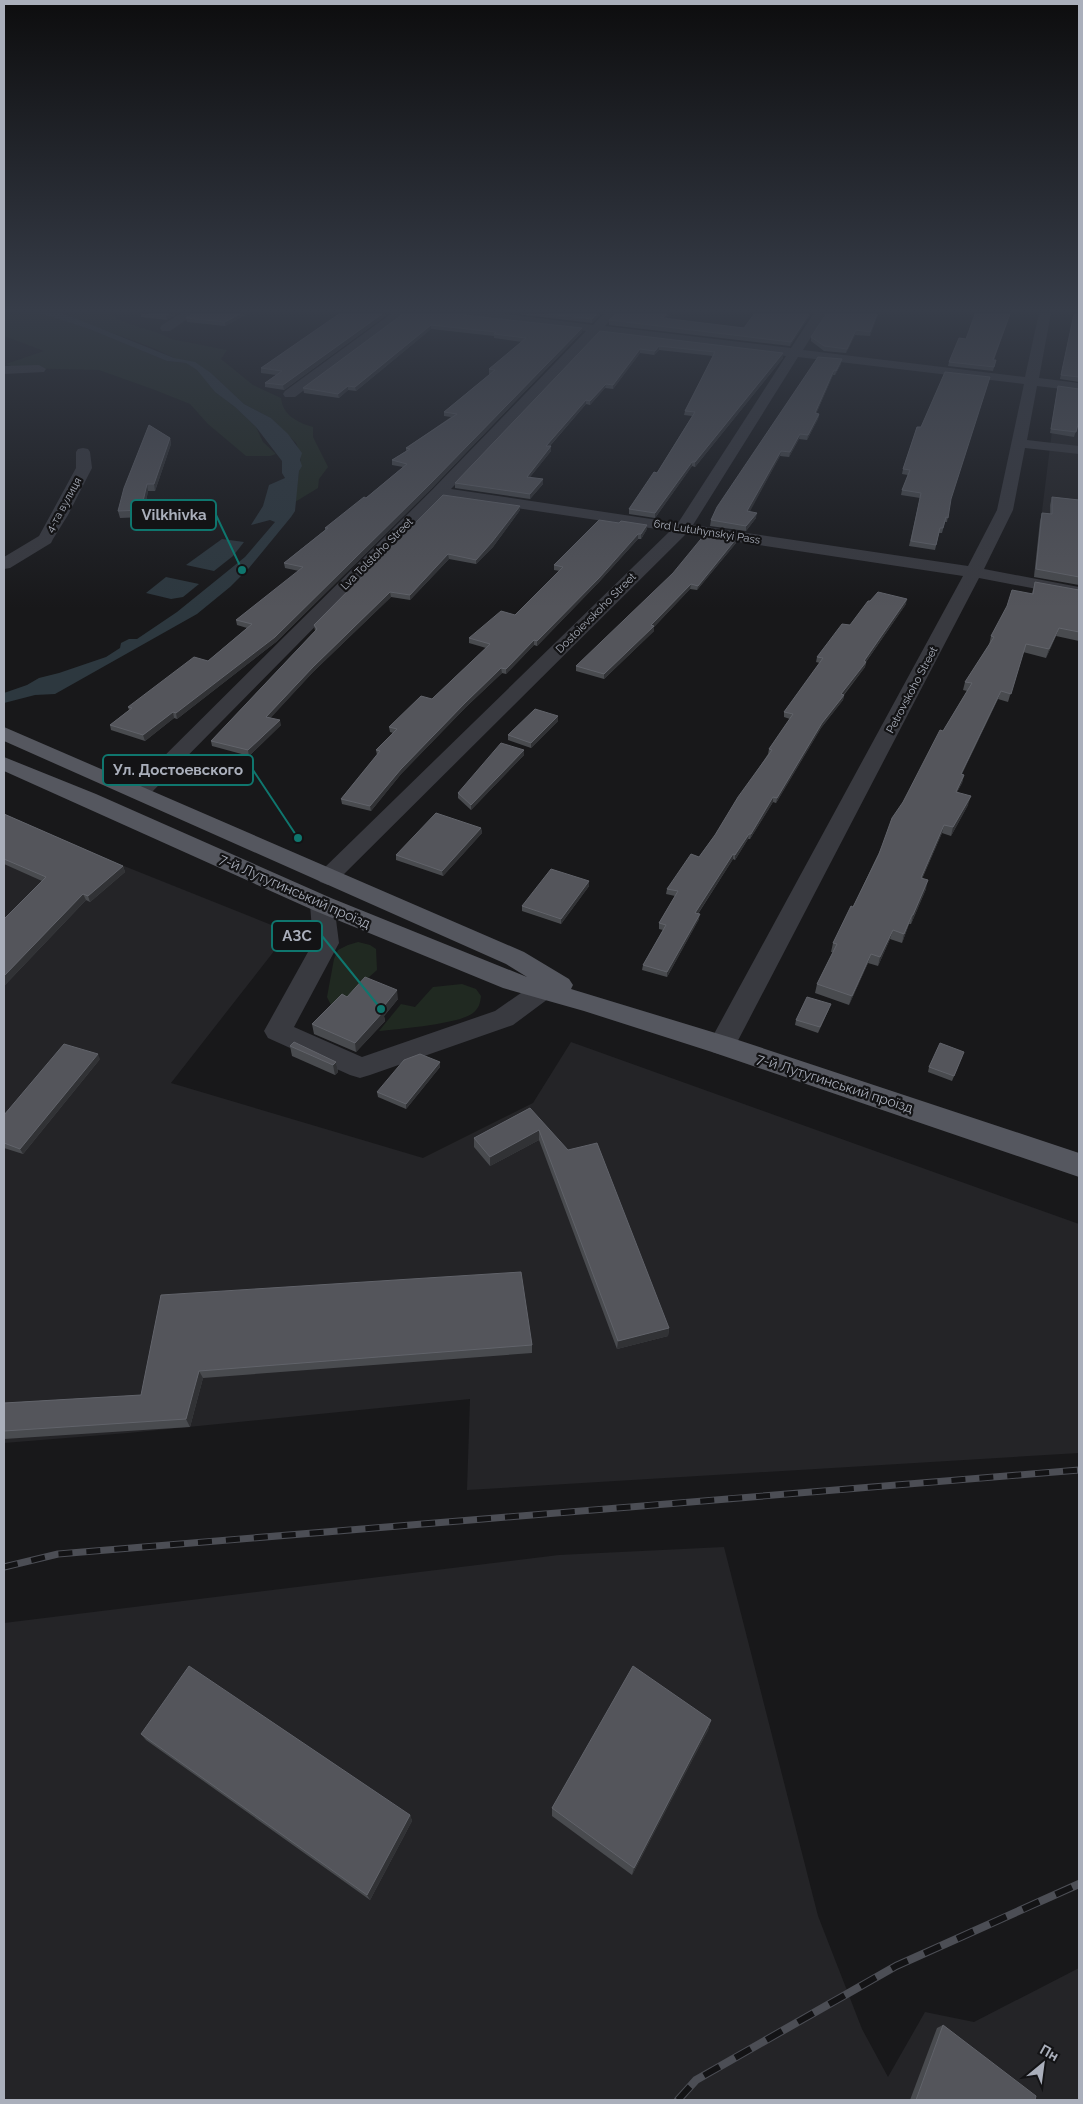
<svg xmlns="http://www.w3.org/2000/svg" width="1083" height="2104" font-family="Raleway,sans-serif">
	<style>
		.built { fill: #242427 }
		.green { fill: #202921 }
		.water { fill: #2d383f }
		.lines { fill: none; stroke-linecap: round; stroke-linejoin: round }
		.minor { fill: #393a40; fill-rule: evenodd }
		.major { fill: #55575f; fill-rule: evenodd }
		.rail-far1-casing { stroke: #4c4e55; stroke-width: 7 }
		.rail-casing { stroke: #4c4e55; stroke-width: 8 }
		.rail-far1 { stroke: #131315; stroke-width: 5; stroke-dasharray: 14; stroke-linecap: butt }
		.rail { stroke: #131315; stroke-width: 6; stroke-dasharray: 18; stroke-linecap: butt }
		.wall { fill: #494b4f }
		.shaded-wall { fill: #313235 }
		.building { fill: #54555b; stroke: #61636a }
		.labels { text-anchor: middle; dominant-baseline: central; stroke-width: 4.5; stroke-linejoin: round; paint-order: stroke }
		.far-street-label { font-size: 11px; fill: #aaafbb; stroke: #131315 }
		.street-label { font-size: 14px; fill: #aaafbb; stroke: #131315 }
		.leader { fill: none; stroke: #0f766e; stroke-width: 2 }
		.callout-dot { fill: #0f766e; stroke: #131315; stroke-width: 2 }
		.callout { fill: #131315; stroke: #0f766e; stroke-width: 2 }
		.callout-label { font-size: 15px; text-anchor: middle; font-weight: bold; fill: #aaafbb }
	</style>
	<rect width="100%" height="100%" fill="#18181a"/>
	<!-- built -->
	<g class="built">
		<path d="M1057,391L1079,393V582L1034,575Z"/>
		<path d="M4,818L289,932L171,1083L423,1158L533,1103L571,1042L1079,1224V1453L467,1490L470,1399L128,1433L4,1443Z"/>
		<path d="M724,1547L818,1916L862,2029L888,2077L925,2012L974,2022L1079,1968V2100H4V1623L559,1555Z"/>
	</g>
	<!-- green -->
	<g class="green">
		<path d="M40,313L89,329L167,361L186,363L198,370L215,392L235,407L256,427L263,442L276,454L270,456H246L208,424L190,404L155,390L99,370L16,368L6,364L44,351L4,336V314Z"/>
		<path d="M109,313C126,327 153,328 171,339L227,350L221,359L253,385L281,398C283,415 296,422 313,427V437L328,467L319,479L318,488L295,502L301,456L296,443L271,418L244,404L211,373L174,358L151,347L60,314Z"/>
		<path d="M358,942L370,945L376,949L377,970L333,1009L327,997L334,959L338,950L348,945Z"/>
		<path d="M462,984L476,989L481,996C480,1004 479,1008 473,1013C460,1024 398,1029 379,1031L401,1004L415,1007L433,987Z"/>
	</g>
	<!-- water -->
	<g class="water">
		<path d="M40,313H60L77,319L174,358L195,362L211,373L244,404L271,418L288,434L302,453L300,460L302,466L299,471L295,511L291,517L249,568L230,587L197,614L55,694L35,695L4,703V693L27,685L39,678L59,673L106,657L120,648L121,643L129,639H137L177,612L245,557L275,522L270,520L251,525L263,506L269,485L285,478L282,473V461L256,427L235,407L215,392L197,370L186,363L167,361L89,329Z"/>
		<path d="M222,539L244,542L233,556L214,571L186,565Z"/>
		<path d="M166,577L199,584L183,597L171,599L146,593Z"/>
	</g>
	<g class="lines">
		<!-- minor -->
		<g class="minor">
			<path d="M181,313H196L170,331H162L160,328L162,325Z"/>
			<path d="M392,313H406L295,397H285L283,394L285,391Z"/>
			<path d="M458,313H498L593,325L604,313H617L605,326L791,348L814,313H826L803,350L1025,377L1039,313H1051L1039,378L1079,383V391L1037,386L1027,440L1079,446V454L1025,448L1013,510L984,569L1079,587V597L979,578L732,1052L722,1055L712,1052L708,1045L963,576L686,534L336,882L328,885L320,882L316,877L320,872L670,531L443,497L147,797L139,799L131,797L128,792L433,489L586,331L464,317ZM599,333L786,356L678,523L451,489ZM798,357L1024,384L997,510L968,566L693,525Z"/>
			<path d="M39,365L46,369L44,372L4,374V366Z"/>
			<path d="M83,448L88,449L90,452L92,468L68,515L53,539L51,543L10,568L4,569V557L39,536L76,468V452L78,449Z"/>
			<path d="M322,896L331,898L334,904L339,943L294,1027L362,1057L495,1011L534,984L543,981L552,984L556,990L552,996L513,1025L370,1075L360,1078L350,1075L268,1038L264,1031L313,943L310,904L313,898Z"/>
		</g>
		<!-- major -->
		<path class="major" d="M4,727L524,952L569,979L573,985L571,989L732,1038L1079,1153V1177L712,1052L584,1011L503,988L313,910L4,771V757L96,794L331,898L527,977L506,964L4,741Z"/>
		<defs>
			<path id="rail-far1" d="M4,1567L58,1554L1079,1470"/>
			<path id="rail" d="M678,2100L696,2080L896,1966L1079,1884"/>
		</defs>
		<!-- rail-far1 casing -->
		<use href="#rail-far1" class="rail-far1-casing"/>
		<!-- rail casing -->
		<use href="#rail" class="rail-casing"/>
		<!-- rail-far1 -->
		<use href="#rail-far1" class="rail-far1"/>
		<!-- rail -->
		<use href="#rail" class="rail"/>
	</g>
	<!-- wall -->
	<g class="wall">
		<path d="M141,314H177L167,320L141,317Z"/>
		<path d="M192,314H247L225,326L187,322L186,318Z"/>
		<path d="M339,314H388L284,390L265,387V383L276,375L261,373V368Z"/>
		<path d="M403,314L464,315L582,332L432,488L276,642L177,719L174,718L145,741L111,730L110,725L129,710L128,707L208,661L247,628L237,625L236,620L299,571L285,568L284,563L325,530V528L366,498L403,467L392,465V460L406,451V448L451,417L444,416V412L490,374H489V369L522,342L494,338V336L431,329L356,391L348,390L339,398L304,393L303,388Z"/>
		<path d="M517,314H601L592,323Z"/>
		<path d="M616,314H670L666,319L744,328L754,314H811L790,346L609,325V320Z"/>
		<path d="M826,314H878L870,336L855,335L846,353L824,351L811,341V337Z"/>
		<path d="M1010,314L994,360H996L993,371L948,366L949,362L966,339Z"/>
		<path d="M1074,314H1079V382L1060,379Z"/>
		<path d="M600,331L783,353V358L695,467L692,466L655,518L629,514V509L657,473L692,416L684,415L685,411L713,356L659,350L654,355L640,353L613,389L605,388L590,405L586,404L550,446L551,451L530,477L543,484L530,499L455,488V483Z"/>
		<path d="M818,357L841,364L835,375H833L816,414H819L818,419L807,440L799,439L789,457L780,456L749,512L756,518L746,531L710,526L711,520Z"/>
		<path d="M1058,386L1079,421L1074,437L1050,433Z"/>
		<path d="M917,427L950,501L947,522H945L942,533H939L935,550L909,546L920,498L901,495L902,490L908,475L902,474L903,469Z"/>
		<path d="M170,438L171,444L155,491H148L143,517L120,518L118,511Z"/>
		<path d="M1052,497L1079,500V585L1034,577L1040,521L1042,513L1050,514V505Z"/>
		<path d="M520,506V510L493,547L476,564L449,559L410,600L391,597L313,672L270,718L281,725L249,756L212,746L211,741L315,631L314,625Z"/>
		<path d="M647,529L641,539H638L599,582L537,646L534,645L506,674L502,673L466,707L401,774L371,811L342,804L341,799L377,755L376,750L393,733L390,732L389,727L432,699L486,648L469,643V638L515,615L560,571L554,570V565Z"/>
		<path d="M736,539V543L697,590L690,589L654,627V631L604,679L576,671V666Z"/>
		<path d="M1035,582L1079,590V641L1056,636L1046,658L1023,652L1008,702L998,699L962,774L964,775L962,783L957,792L968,805L951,836L942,833L922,879L926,889L911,924H909L902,943L890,939L878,966L868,963L849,1005L815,993L817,984L833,952H831L833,943L853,907L903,802L943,731L967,691L963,690L965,682L989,645L991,636L1032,593Z"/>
		<path d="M906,604L866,662L865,667L844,695L843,700L821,728L776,803L773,802L750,839H748L735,860L733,859L698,914L699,919L667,977L642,970L643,965L663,930L659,929V923L675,896L666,894L667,889L699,857L715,835L768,754L769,749L790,719L784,717V712L820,663L816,662L817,657L850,625Z"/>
		<path d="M558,716V721L531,748L508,740V735Z"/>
		<path d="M524,750V755L471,810L458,798V793Z"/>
		<path d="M4,814L123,866L125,872L90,902L86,900L4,986V919L42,881L4,864Z"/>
		<path d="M481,828L482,833L443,876L396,860V855Z"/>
		<path d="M589,881V886L561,924L522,911V906Z"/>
		<path d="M347,997L398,999L384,1016L385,1021L356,1052L314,1034L312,1024Z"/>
		<path d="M829,1009L818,1033L795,1025L796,1020Z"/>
		<path d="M290,1046L336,1062L338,1072L335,1075L292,1056Z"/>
		<path d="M962,1057L952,1081L928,1072L929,1067Z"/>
		<path d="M100,1059L23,1154L4,1148V1115Z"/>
		<path d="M440,1062V1067L406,1109L378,1097L377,1092Z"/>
		<path d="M530,1108L669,1328L668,1336L617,1349L539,1140L490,1166L474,1147V1138Z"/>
		<path d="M161,1295L532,1345V1353L203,1378L190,1427L4,1439V1403L141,1395Z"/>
		<path d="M711,1720L708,1730L632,1875L552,1816V1808Z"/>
		<path d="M141,1734L410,1815L412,1821L370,1900L146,1740Z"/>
		<path d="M943,2025L1035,2100H910L937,2028Z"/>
	</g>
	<!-- shaded-wall -->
	<g class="shaded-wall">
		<path d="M169,314H177L167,320L166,315Z"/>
		<path d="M240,314H247L225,326V322Z"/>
		<path d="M382,314H388L284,390L283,385Z"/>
		<path d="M597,314H601L592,323V319Z"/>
		<path d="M667,314H670L663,323V318Z"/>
		<path d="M809,314H811L790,346L791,342Z"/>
		<path d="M877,314H878L870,336V332Z"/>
		<path d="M431,325V329L356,391L355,387Z"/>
		<path d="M582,328V332L432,488L276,642L177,719L176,713Z"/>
		<path d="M856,330L855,335L846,353L847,349Z"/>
		<path d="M659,346V350L654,355L655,351Z"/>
		<path d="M640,349V353L613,389V385Z"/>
		<path d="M783,353V358L695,467V462Z"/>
		<path d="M842,359L841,364L835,375L836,371Z"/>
		<path d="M834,370L833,375L814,418L815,413Z"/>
		<path d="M606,384L605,388L590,405V401Z"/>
		<path d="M348,386V390L339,398L338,394Z"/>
		<path d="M586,400V404L546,450V446Z"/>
		<path d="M819,414L818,419L807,440L808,435Z"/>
		<path d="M800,434L799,439L789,457L790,452Z"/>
		<path d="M170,438L171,444L155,491L154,484Z"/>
		<path d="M551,446V451L527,481V477Z"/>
		<path d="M781,451L780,456L747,517V511Z"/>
		<path d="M692,462V466L655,518V513Z"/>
		<path d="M543,479V484L530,499V494Z"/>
		<path d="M147,484L148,491L143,517L141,510Z"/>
		<path d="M520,506V510L493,547L476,564V560Z"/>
		<path d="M757,513L756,518L746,531V526Z"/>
		<path d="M647,525V529L641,539V534Z"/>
		<path d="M638,534V539L599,582L537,646V641Z"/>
		<path d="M736,539V543L697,590L698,586Z"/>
		<path d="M448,554L449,559L410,600V595Z"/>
		<path d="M691,584L690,589L654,627V631L604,679V674Z"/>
		<path d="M390,592L391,597L313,672L267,722L266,717L313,667Z"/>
		<path d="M907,599L906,604L865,663L866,662L865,667L840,699L841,694Z"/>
		<path d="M1059,628L1056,636L1046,658L1049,649Z"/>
		<path d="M534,640V645L506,674V669Z"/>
		<path d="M501,668L502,673L466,707L401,774L371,811L370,806L401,769L465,703Z"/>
		<path d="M1001,691L998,699L958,782L961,774Z"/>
		<path d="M844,695L843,700L821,728L776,803L777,798L822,723Z"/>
		<path d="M173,712L174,718L145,741L143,735Z"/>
		<path d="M558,716V721L531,748V743Z"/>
		<path d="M280,720L281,725L249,756L248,750Z"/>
		<path d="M524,750V755L471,810V805Z"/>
		<path d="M964,775L962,783L953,800L956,792Z"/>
		<path d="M971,796L968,805L951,836L953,827Z"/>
		<path d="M773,797V802L750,839L751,834Z"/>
		<path d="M944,825L942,833L918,887L921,878Z"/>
		<path d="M481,828L482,833L443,876L442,871Z"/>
		<path d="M749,834L748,839L735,860V855Z"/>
		<path d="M733,854V859L695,918V913Z"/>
		<path d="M123,866L125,872L90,902L88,896Z"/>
		<path d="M928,880L926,889L911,924L913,915Z"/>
		<path d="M589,881V886L561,924V919Z"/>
		<path d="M83,894L86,900L4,986V976Z"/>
		<path d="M700,914L699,919L667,977V972Z"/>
		<path d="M912,915L909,924L902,943L904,934Z"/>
		<path d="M893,930L890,939L878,966L880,957Z"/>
		<path d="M871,954L868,963L849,1005L852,996Z"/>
		<path d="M397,990L398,999L384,1016L385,1021L356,1052L355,1043L380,1011Z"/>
		<path d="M98,1054L100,1059L23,1154L20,1149Z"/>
		<path d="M336,1062L338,1072L335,1075L333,1065Z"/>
		<path d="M440,1062V1067L406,1109V1104Z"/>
		<path d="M539,1130V1140L490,1166V1157Z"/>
		<path d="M669,1328L668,1336L617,1349L618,1341Z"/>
		<path d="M199,1371L203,1378L190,1427L186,1419Z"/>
		<path d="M711,1720L708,1730L632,1875L634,1868Z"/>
		<path d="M410,1815L412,1821L370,1900L367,1895Z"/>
	</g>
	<!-- building -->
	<g class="building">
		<path d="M149,314H169L166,315Z"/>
		<path d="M192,314H240L225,322L186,318Z"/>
		<path d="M339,314H382L283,385L265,383L282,371L261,368Z"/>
		<path d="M403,314H462L464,315L582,328L431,483L275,637L176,713L173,712L143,735L110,725L132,708L128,707L194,657L208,661L252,624L236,620L303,567L284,563L328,528H325L364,497L366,498L407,464L392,460L410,449L406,448L457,414L444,412L495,370L489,369L526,338L494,334L496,332L431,325L355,387L348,386L338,394L303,388Z"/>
		<path d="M549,314H597L592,319Z"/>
		<path d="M616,314H667L663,318L744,328L754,314H809L791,342L609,320Z"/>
		<path d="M826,314H877L870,332L856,330L847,349L824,346L811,337Z"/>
		<path d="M975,314H1010L993,360H996L994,367L949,362L959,338L966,339Z"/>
		<path d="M1074,314H1079V377L1061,375Z"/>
		<path d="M600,331L783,353L695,462H692L655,513L629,509L654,472L657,473L695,412L685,411L715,352L659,346L655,351L640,349L613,385L606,384L590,401L586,400L546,446H551L527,477L543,479L530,494L455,483Z"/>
		<path d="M818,357L842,359L836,371L834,370L815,413L819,414L808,435L800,434L790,452L781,451L747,511L757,513L746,526L711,520L717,507Z"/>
		<path d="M945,372L990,377L951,499L948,518L946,517L943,528H940L936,545L911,541L921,493L902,490L910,470L903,469L917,427H921Z"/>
		<path d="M1058,386L1079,389V421L1076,432L1051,429Z"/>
		<path d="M149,425L170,438L154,484H147L141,510L118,511L124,488Z"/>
		<path d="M443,495L520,506L492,542L476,560L448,554L410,595L390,592L313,667L266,717L280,720L248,750L211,741L317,629L314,625Z"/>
		<path d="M1052,497L1079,500V577L1036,569L1042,513L1052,514Z"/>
		<path d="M599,520L619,523L621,521L647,525L641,534H638L599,578L537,641L534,640L506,669L501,668L465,703L401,769L370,806L341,799L380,751L376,750L397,729L389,727L421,696L432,699L490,644L469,638L501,611L515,615L563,567L554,565Z"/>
		<path d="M705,534L736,539L698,586L691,584L651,625L654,626L604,674L576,666L673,573Z"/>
		<path d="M1035,582L1079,590V632L1059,628L1049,649L1026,644L1011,694L1001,691L961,774L964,775L956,792L971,796L953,827L944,825L921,878L928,880L913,915H912L904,934L893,930L880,957L871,954L852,996L817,984L837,944L833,943L851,906L853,907L879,854L892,818L903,802L940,730L943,731L972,683L965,682L994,637L991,636L1007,606L1012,590L1033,594Z"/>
		<path d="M878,592L907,599L864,661L866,662L841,694L844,695L822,723L777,798L773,797L751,834H749L735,855L733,854L695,913L700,914L667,972L643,965L666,925L659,923L678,891L667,889L691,854L699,857L715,835L738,797L772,750L769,749L793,714L784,712L823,658L817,657L842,624L850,625L868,601H870Z"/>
		<path d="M535,709L558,716L531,743L508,735Z"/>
		<path d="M501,743L524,750L471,805L458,793Z"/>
		<path d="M436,813L481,828L442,871L396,855Z"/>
		<path d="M4,814L123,866L88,896L83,894L4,976V919L46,877L4,859Z"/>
		<path d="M551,869L589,881L561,919L522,906Z"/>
		<path d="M365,977L397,990L380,1011L383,1012L355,1043L312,1024L342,994L347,997Z"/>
		<path d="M807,997L831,1004L820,1027L796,1020Z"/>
		<path d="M294,1042L336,1062L333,1065L290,1046Z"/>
		<path d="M940,1043L964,1052L954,1076L929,1067Z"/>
		<path d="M64,1044L98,1054L20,1149L4,1143V1115Z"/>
		<path d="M420,1054L440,1062L406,1104L377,1092L404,1060Z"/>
		<path d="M530,1108L568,1150L597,1143L669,1328L618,1341L539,1130L490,1157L474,1138Z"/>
		<path d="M521,1272L532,1345L199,1371L186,1419L4,1431V1403L141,1395L161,1295Z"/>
		<path d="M189,1666L410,1815L367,1895L141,1734Z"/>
		<path d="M633,1666L711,1720L634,1868L552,1808Z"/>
		<path d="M943,2025L1036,2096L1035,2100H916Z"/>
	</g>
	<!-- sky -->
	<linearGradient id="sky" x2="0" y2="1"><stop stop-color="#0d0d0e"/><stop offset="0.51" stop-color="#373d49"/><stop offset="1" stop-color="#373d49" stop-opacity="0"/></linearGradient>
	<rect width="1083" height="608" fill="url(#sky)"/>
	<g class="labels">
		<!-- far-street labels -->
		<g class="far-street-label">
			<text transform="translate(64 505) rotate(-61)">4-та вулиця</text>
			<text transform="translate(707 532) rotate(9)">6rd Lutuhynskyi Pass</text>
			<text transform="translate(377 554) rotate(-45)">Lva Tolstoho Street</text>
			<text transform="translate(596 613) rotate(-45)">Dostoievskoho Street</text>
			<text transform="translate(912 690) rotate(-62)">Petrovskoho Street</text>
		</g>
		<!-- street labels -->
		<g class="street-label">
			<text transform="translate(295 891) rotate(24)">7-й Лутугинський проїзд</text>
			<text transform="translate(835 1083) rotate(18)">7-й Лутугинський проїзд</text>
		</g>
	</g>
	<!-- callouts -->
	<path class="leader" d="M242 570L216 515M298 838L253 770M381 1009L322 936"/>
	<g class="callout-dot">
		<circle cx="242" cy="570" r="5"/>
		<circle cx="298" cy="838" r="5"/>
		<circle cx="381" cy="1009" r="5"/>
	</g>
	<g class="callout">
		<rect x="131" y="500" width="85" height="30" rx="5"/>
		<rect x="103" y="755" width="150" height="30" rx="5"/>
		<rect x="272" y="921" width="50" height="30" rx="5"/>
	</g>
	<g class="callout-label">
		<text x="174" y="520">Vilkhivka</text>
		<text x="178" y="775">Ул. Достоевского</text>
		<text x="297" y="941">АЗС</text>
	</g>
	<!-- border -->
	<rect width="1083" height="2104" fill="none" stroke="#aaafbb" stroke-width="10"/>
	<!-- north arrow -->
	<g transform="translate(1043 2064) rotate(29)" stroke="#131315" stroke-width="4" paint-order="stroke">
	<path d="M0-4L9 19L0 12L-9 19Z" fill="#aaafbb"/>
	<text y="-8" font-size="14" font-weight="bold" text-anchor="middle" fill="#aaafbb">Пн</text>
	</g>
</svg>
